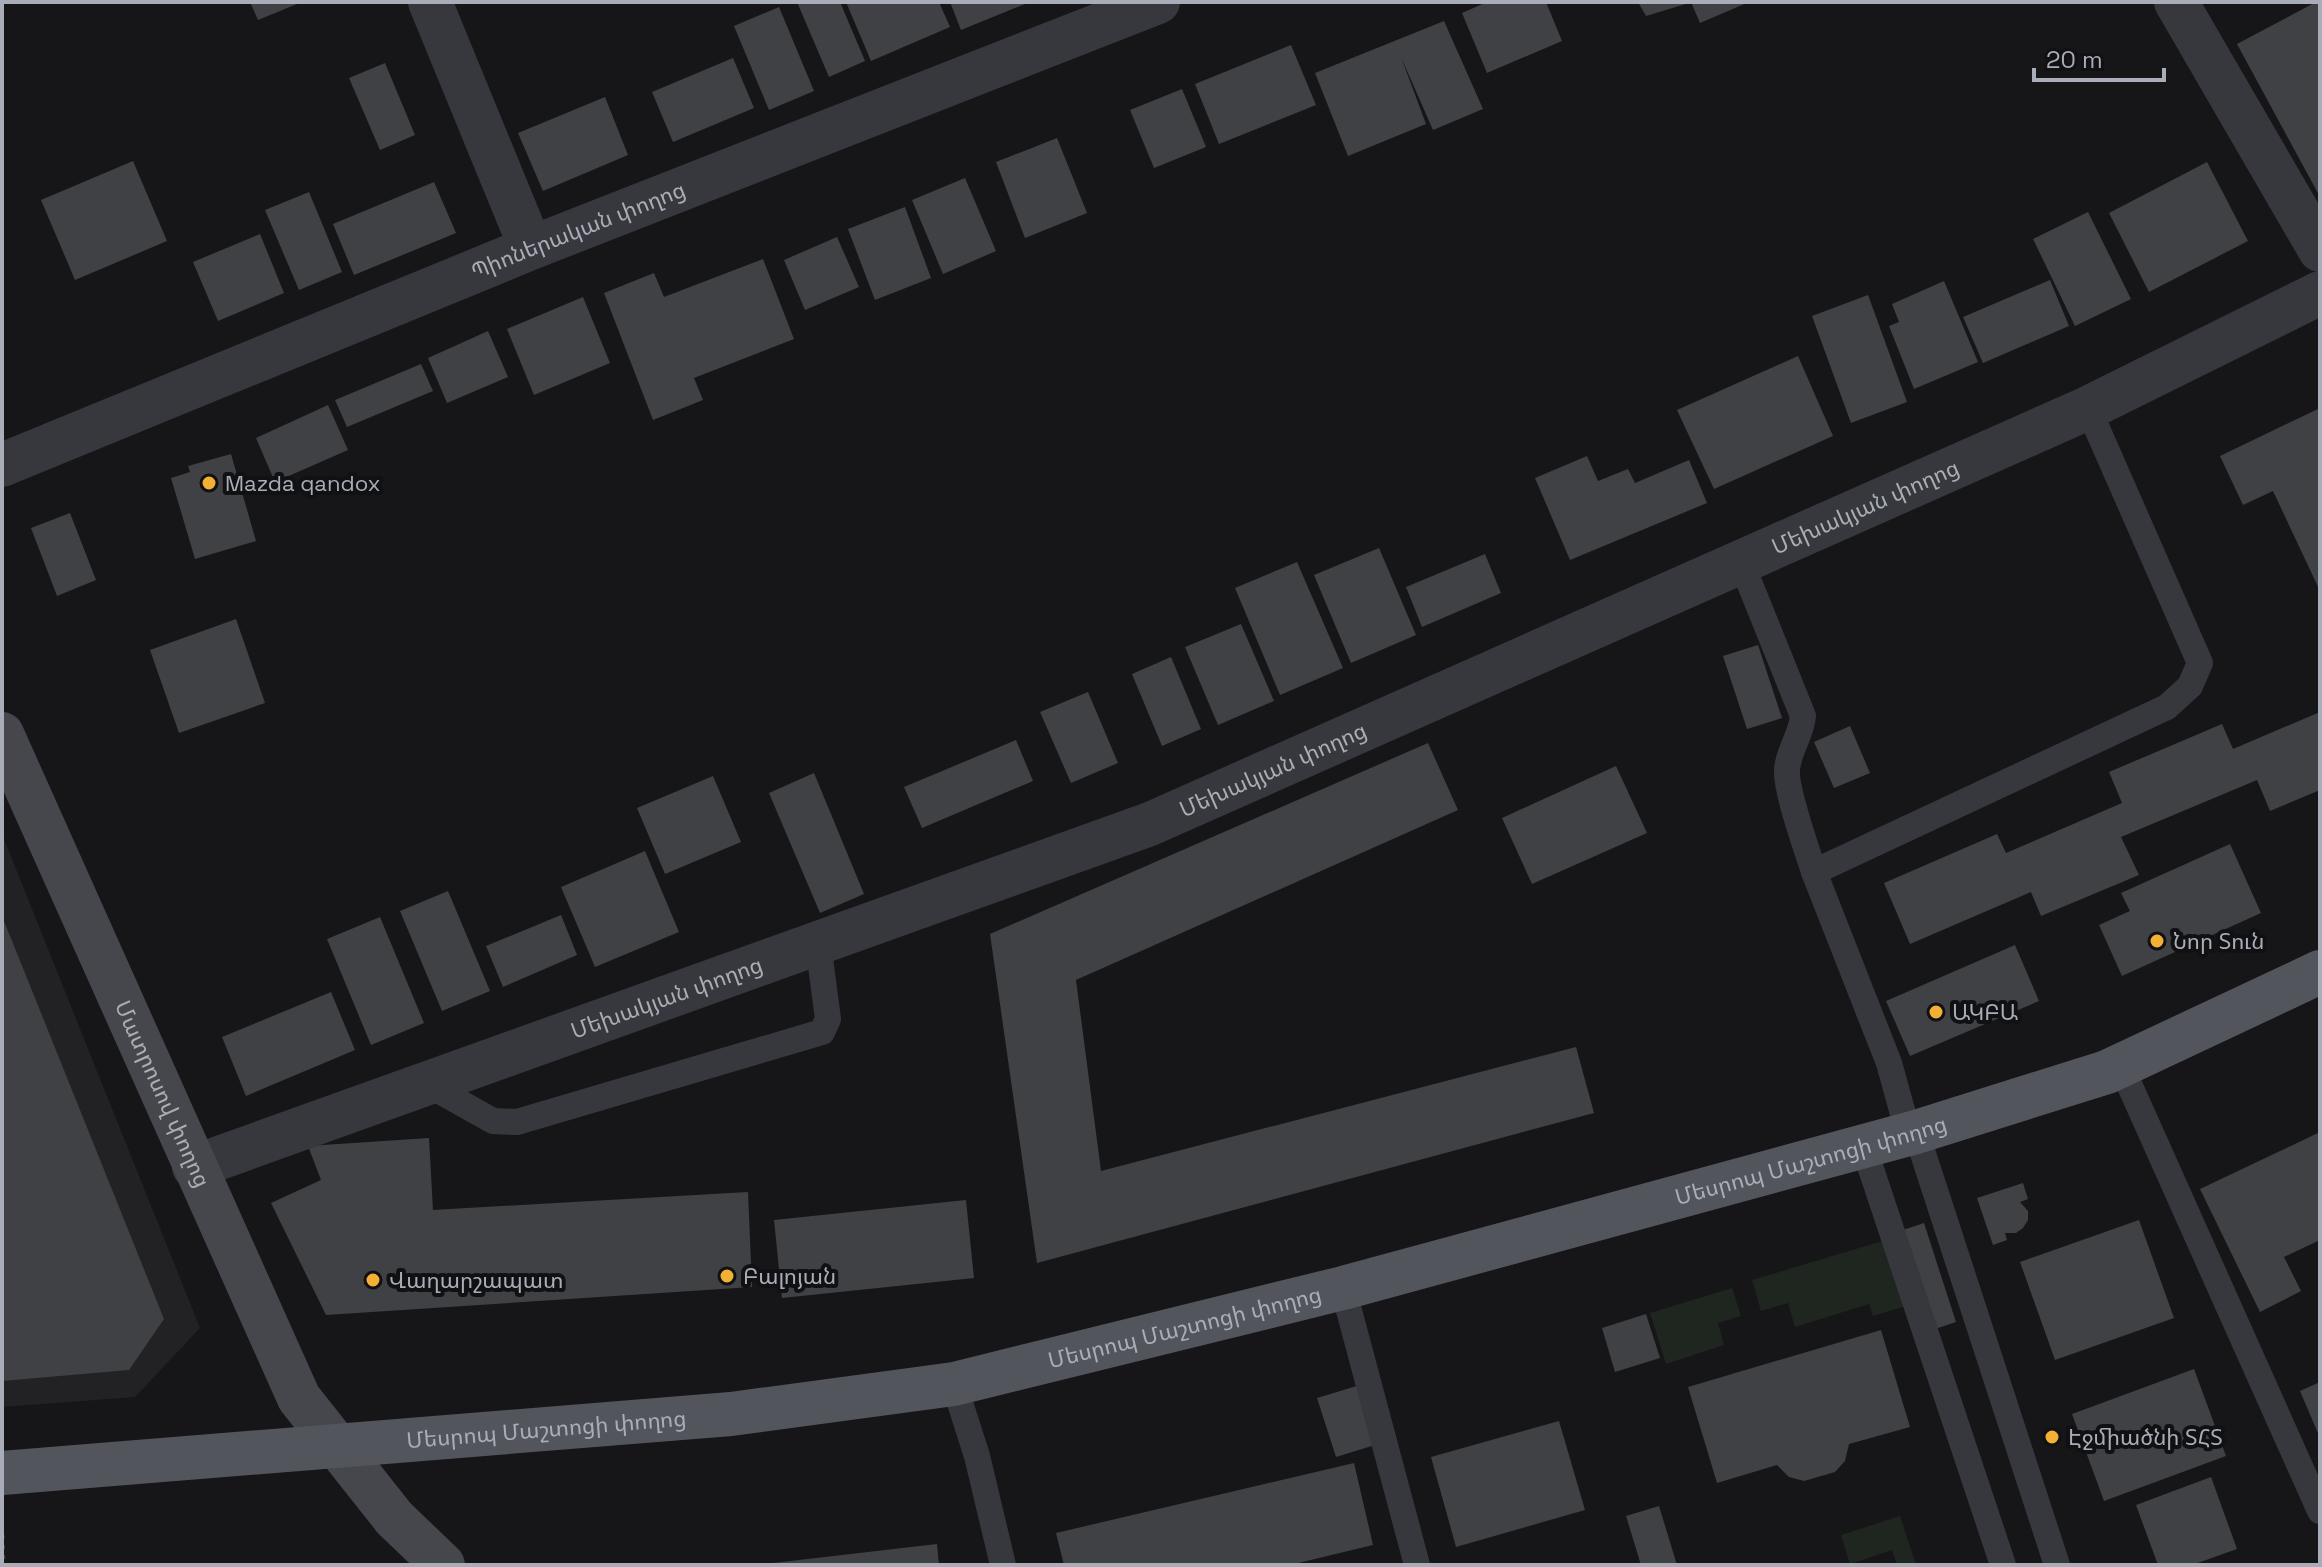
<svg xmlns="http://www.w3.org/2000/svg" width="2322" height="1567" font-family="'Space Grotesk','Noto Sans Armenian',sans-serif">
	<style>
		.built { fill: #222225 }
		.green { fill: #1e261f }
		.building { fill: #404145 }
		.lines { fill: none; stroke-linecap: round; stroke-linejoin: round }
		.path { stroke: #3d3f44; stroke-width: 5; stroke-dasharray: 4 6; stroke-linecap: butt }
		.lane { stroke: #37383d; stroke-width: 26 }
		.street { stroke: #37383d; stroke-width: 44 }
		.secondary { stroke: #45474d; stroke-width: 44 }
		.primary { stroke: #53555c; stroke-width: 44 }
		.poi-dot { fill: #f2b134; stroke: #111113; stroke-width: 3 }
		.labels { text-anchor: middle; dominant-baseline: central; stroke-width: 8; stroke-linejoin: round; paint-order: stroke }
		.street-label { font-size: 22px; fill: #a8adb8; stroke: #111113 }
		.poi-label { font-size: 22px; fill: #a8adb8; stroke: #111113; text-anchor: start }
	</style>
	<rect width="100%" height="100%" fill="#161618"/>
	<!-- built -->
	<path class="built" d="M2,834L200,1328L135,1397L2,1407Z"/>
	<!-- green -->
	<g class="green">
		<path d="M1886,1240L1906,1306L1873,1316L1869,1304L1795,1327L1788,1303L1761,1311L1752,1280Z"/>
		<path d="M1732,1288L1741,1316L1718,1323L1724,1345L1666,1364L1650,1313Z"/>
		<path d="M1900,1516L1916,1565H1897L1892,1550L1850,1564L1841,1535Z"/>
	</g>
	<!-- building -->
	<g class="building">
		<path d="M250,2H302L258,20Z"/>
		<path d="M797,2H840L865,61L829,77Z"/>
		<path d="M846,2H939L950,27L871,61Z"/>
		<path d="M950,2H1030L961,30Z"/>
		<path d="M1487,2H1546L1562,41L1487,73L1462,13Z"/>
		<path d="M1638,2H1689V3L1646,16Z"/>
		<path d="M1691,2H1749L1700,23Z"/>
		<path d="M2316,2H2320V197L2237,44Z"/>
		<path d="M779,7L814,91L769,110L734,26Z"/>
		<path d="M1444,21L1483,109L1433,130L1401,57L1426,124L1348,156L1315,73Z"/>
		<path d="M1291,45L1316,105L1219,144L1195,84Z"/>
		<path d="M733,58L754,108L673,142L652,92Z"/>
		<path d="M385,63L415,135L380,150L349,78Z"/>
		<path d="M1182,89L1206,147L1154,168L1130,110Z"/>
		<path d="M605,97L628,155L543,191L518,133Z"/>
		<path d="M1057,138L1087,213L1025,238L996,162Z"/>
		<path d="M133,161L167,241L75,280L41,200Z"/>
		<path d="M2207,162L2248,241L2149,292L2109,213Z"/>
		<path d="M965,178L996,251L943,274L912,200Z"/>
		<path d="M434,182L456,233L354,275L333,224Z"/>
		<path d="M309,192L342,272L299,290L265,210Z"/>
		<path d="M905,207L931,278L875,300L848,229Z"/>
		<path d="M2088,212L2131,299L2075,326L2033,239Z"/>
		<path d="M260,234L284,293L218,321L193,262Z"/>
		<path d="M837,237L859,287L805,310L784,260Z"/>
		<path d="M763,259L794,339L694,378L703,400L653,420L604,293L654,273L664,297Z"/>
		<path d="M2050,280L2069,326L1983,363L1963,317Z"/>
		<path d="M1944,281L1978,362L1914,389L1889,326L1899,322L1892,304Z"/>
		<path d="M1868,295L1907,402L1851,423L1812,316Z"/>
		<path d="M583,297L610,363L534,395L507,329Z"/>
		<path d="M488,331L508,377L447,403L428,358Z"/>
		<path d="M1798,356L1833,436L1714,489L1677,410Z"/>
		<path d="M421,364L433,391L347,427L335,400Z"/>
		<path d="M328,405L348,450L275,482L256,438Z"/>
		<path d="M2320,408V591L2273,491L2243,505L2220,456Z"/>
		<path d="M231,454L256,541L195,559L171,478L190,472L188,466Z"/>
		<path d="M1587,456L1598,481L1628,469L1635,483L1689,460L1707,503L1570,560L1535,478Z"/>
		<path d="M70,513L96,580L57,596L31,528Z"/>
		<path d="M1379,548L1416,635L1351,663L1314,575Z"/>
		<path d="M1485,554L1501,593L1422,627L1406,587Z"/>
		<path d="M1297,562L1343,668L1280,695L1235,588Z"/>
		<path d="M236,619L265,703L179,733L150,650Z"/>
		<path d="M1241,624L1274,701L1218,725L1185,647Z"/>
		<path d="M1758,645L1782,718L1747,729L1723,656Z"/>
		<path d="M1171,657L1201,729L1162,746L1132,674Z"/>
		<path d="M1088,692L1118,763L1071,783L1040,712Z"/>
		<path d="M2320,712V790L2270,811L2257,780L2121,837L2139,875L2041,916L2031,892L1910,944L1884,883L1997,834L2006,853L2122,803L2109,772L2222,724L2233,749Z"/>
		<path d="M1850,726L1870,773L1834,788L1814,742Z"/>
		<path d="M1016,740L1033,781L922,828L904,787Z"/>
		<path d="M1428,743L1458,810L1076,980L1101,1171L1576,1047L1594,1113L1037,1263L990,934Z"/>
		<path d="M1616,766L1647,833L1532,884L1502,818Z"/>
		<path d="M814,773L864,894L820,913L769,793Z"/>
		<path d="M713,776L741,842L665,874L637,808Z"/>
		<path d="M2230,844L2261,913L2122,976L2099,925L2130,911L2121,893Z"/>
		<path d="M645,851L679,932L595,967L561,887Z"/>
		<path d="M448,891L490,991L442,1011L400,911Z"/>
		<path d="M561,915L577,955L503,987L486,946Z"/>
		<path d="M2,916L164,1319L129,1370L2,1381Z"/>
		<path d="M380,917L424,1023L371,1045L327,939Z"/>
		<path d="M2015,945L2039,1001L1910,1056L1886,1001Z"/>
		<path d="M331,992L355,1050L246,1096L222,1037Z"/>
		<path d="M2320,1132V1240L2284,1257L2301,1291L2260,1312L2200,1189Z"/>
		<path d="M429,1138L433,1210L748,1192L752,1287L326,1315L271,1203L321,1180L308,1146Z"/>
		<path d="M2023,1183L2028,1199L2020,1202L2028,1211V1220L2023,1228L2016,1233H2005L2007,1240L1993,1245L1977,1198Z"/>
		<path d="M966,1200L974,1278L782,1298L774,1220Z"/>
		<path d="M2139,1220L2174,1318L2055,1360L2020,1262Z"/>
		<path d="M1924,1223L1956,1322L1935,1329L1903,1230Z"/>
		<path d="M1646,1314L1660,1358L1615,1372L1602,1328Z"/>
		<path d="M1881,1330L1910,1427L1849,1444L1845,1461L1835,1472L1804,1481L1789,1477L1777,1465L1717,1483L1688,1387Z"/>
		<path d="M2194,1369L2226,1456L2104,1501L2072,1414Z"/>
		<path d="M2320,1382V1438L2300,1391Z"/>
		<path d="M1360,1385L1378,1444L1336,1457L1317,1398Z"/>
		<path d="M1559,1421L1585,1510L1456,1547L1431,1457Z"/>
		<path d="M1354,1463L1373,1545L1290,1565H1064L1056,1533Z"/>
		<path d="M2211,1477L2237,1549L2192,1565H2158L2136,1505Z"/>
		<path d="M1659,1506L1677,1565H1641L1626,1516Z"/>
		<path d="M937,1544L939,1565H773V1563Z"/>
	</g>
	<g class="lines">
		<!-- path -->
		<path class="path" d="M2,1535L3,1565"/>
		<!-- lane -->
		<g class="lane">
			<path d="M1741,562L1803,716C1801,736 1789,749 1787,769C1785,789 1807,850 1814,872"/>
			<path d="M2121,1066L2320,1511"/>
			<path d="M427,1084L493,1121L517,1122L822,1032L828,1019L818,943"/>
			<path d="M1908,1132L1889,1063L1814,872L2167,707L2190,686L2200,663L2088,408"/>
			<path d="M1916,1132L2057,1565"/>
			<path d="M1863,1145L2003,1565"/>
			<path d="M1343,1288L1417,1565"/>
			<path d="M954,1384L977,1456L1003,1565"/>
		</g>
		<!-- street -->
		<g class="street">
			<path d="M430,2L531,248"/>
			<path d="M2176,2L2320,250"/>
			<path id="s1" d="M2,465L531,248L1158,2"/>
			<path id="s2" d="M194,1167L1150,824L2088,408L2320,293"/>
		</g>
		<!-- secondary -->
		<path class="secondary" id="s3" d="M2,734L299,1398L394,1518L443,1565"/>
		<!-- primary -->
		<path class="primary" id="s4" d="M2,1473L731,1414L954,1384L1343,1288L1916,1132L2107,1072L2320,972"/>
	</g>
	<!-- markers -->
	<g class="poi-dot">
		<circle cx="209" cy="483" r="8"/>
		<circle cx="2157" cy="941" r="8"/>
		<circle cx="1936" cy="1012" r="8"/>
		<circle cx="727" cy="1276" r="8"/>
		<circle cx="373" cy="1280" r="8"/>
		<circle cx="2052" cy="1437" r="8"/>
	</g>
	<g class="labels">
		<!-- street labels -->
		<g class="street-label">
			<text stroke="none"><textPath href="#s1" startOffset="622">Պիոներական փողոց</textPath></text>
			<text stroke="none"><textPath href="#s2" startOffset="1798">Մեխակյան փողոց</textPath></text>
			<text stroke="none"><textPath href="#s2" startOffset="1150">Մեխակյան փողոց</textPath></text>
			<text stroke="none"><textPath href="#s2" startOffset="502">Մեխակյան փողոց</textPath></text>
			<text stroke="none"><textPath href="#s3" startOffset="394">Մատրոսով փողոց</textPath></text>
			<text stroke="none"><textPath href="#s4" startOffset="1842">Մեսրոպ Մաշտոցի փողոց</textPath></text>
			<text stroke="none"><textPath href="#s4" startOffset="1194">Մեսրոպ Մաշտոցի փողոց</textPath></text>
			<text stroke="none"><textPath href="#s4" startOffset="546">Մեսրոպ Մաշտոցի փողոց</textPath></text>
		</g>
		<!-- poi labels -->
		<g class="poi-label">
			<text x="225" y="483">Mazda qandox</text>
			<text x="2173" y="941">Նոր Տուն</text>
			<text x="1952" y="1012">ԱԿԲԱ</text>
			<text x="743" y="1276">Բալոյան</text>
			<text x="389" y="1280">Վաղարշապատ</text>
			<text x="2068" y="1437">Էջմիածնի ՏՀՏ</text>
		</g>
	</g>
	<!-- border -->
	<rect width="2322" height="1567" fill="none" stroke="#a8adb8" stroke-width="8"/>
	<!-- scale -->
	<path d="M2034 68v12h130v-12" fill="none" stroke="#a8adb8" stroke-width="4"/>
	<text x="2046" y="68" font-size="24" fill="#a8adb8" stroke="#111113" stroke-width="6" paint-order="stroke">20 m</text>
</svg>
